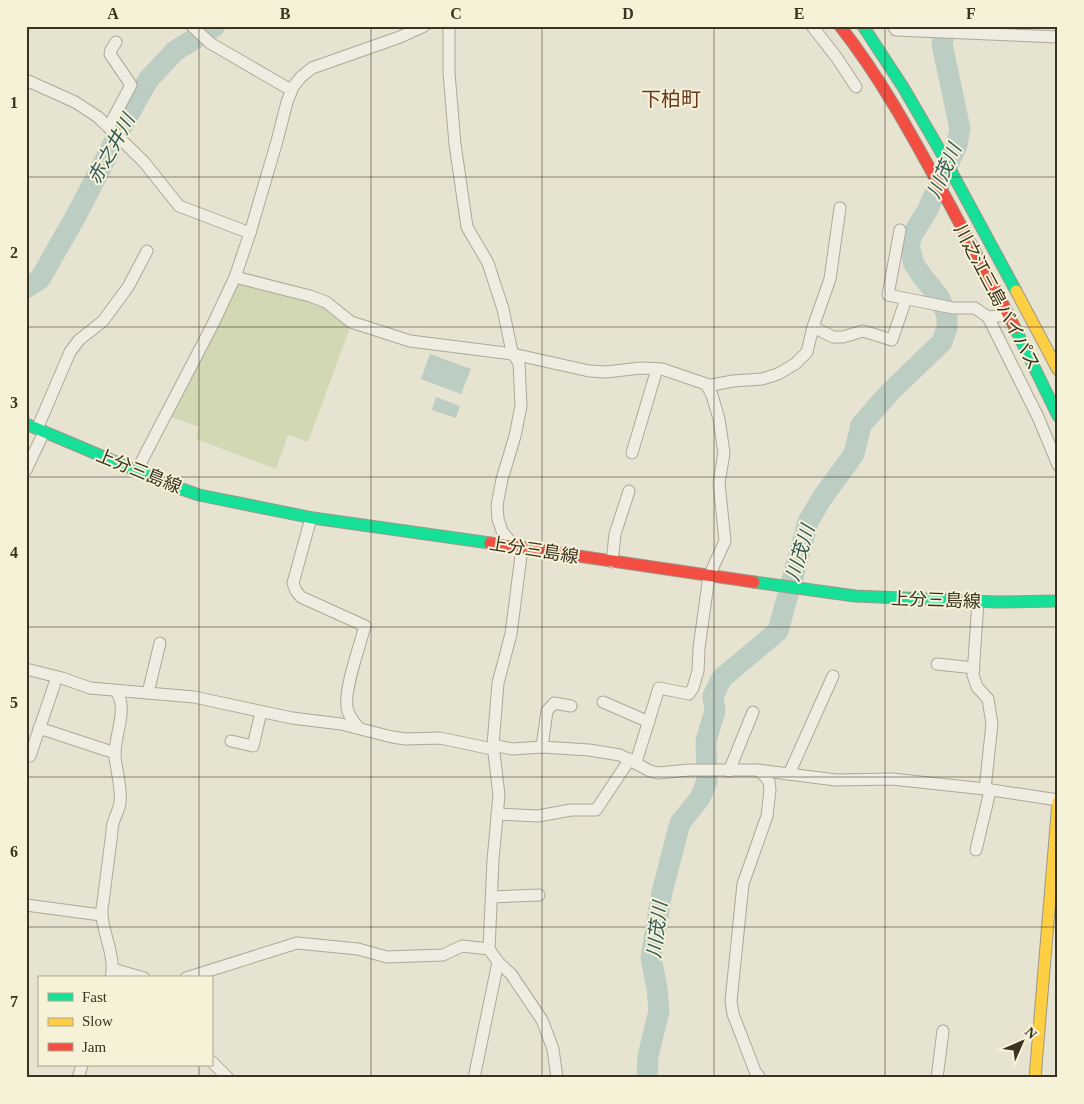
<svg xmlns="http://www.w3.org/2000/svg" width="1084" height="1104" font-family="'Times New Roman','Noto Sans JP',serif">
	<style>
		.green { fill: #d2d7b4 }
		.water { fill: #bccdc4 }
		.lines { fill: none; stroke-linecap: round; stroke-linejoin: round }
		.river { stroke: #bccdc4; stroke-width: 21 }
		.street-casing { stroke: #ada899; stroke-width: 13 }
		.fast-casing { stroke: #9c978a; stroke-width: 13 }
		.slow-casing { stroke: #9c978a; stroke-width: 13 }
		.jam-casing { stroke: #9c978a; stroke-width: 13 }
		.street { stroke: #efece2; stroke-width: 11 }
		.fast { stroke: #16e098; stroke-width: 11 }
		.slow { stroke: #ffcf43; stroke-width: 11 }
		.jam { stroke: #f24e42; stroke-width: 11 }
		.grid { fill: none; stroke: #3c3221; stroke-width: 1; stroke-opacity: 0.55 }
		.labels { text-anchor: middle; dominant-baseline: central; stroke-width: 4; stroke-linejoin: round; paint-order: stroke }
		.street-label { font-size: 18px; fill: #3c3221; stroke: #f6f2d8 }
		.water-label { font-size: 19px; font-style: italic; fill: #30595c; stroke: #f6f2d8 }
		.quarter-label { font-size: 20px; fill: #693920; stroke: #f6f2d8 }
		.neatline { fill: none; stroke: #3c3221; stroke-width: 2 }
		.grid-label { font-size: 16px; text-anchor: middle; font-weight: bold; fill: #3c3221 }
	</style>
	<rect width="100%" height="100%" fill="#e7e3d1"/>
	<!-- green -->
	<path class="green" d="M242,283L321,304L351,325L308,442L288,435L276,469L196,439L199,427L171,417L237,284Z"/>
	<!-- water -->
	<g class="water">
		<path d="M430,354L471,369L461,394L421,379Z"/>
		<path d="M436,397L460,406L456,418L432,410Z"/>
	</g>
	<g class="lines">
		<!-- river -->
		<g class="river">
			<path d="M26,288L40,279L77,214L126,119L148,80L175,51L215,26"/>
			<path d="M647,1078L648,1056L659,1011L657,988L651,958L662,892L680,823L700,798L707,781L706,741L715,711L713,696L722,678L778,631L808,522L822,498L854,454L861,425L889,393L942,342L947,328V315L939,297L922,276L914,264L909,246L912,235L927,211L957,145L960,129L942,44L946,26"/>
		</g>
		<defs>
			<g id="street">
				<path d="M192,26L210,43L291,90"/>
				<path d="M449,26V73L455,144L467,227L488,263L503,309L512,352L519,363L521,406L515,436L502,479L497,505L498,519L502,531L514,547"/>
				<path d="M812,26L837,58L856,87"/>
				<path d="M893,26L896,30L1058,37"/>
				<path d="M26,80L75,102L98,117L144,162L179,206L250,233"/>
				<path d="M109,126L131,85L110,54L111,50L116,42"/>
				<path d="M900,230L888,295L953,308H975L988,317"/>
				<path d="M235,277L310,296L326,302L351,322L410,341L513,354L589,371L606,372L641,368L662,369L706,384L712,395L719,419L724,453L719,483L725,541L709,576L699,648L698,671L693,688L689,694L659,688L636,762"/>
				<path d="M1009,315L988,317L1038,417L1058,465"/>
				<path d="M813,327L830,279L840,208"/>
				<path d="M707,386L733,381L762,379L778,374L795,364L807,352L813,327L833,337H843L863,331L892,340L906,299"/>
				<path d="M37,429L70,352L79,340L103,321L128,287L147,251"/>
				<path d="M632,453L657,369"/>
				<path d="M26,470L44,432"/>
				<path d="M137,470L213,324L235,277L250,233L277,141L287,102L293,87L301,77L312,68L400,37L424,26"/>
				<path d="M311,518L293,583L296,591L301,597L365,626C360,645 344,689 347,707C348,715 353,721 358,727"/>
				<path d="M612,562L615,534L629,491"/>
				<path d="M978,601L973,675L977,687L988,699L992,724L985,789"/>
				<path d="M937,664L974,668"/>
				<path d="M26,669L62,678L90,688L194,697L292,718L341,724L392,737L406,739L440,738L492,749"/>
				<path d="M148,693L160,643"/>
				<path d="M603,702L649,722"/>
				<path d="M39,728L115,753"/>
				<path d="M231,741L253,746L261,712"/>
				<path d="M493,745L512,749L542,747L589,750L620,755L650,771L658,773L689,770H757L836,780L892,779L985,789L1058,800"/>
				<path d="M542,747L547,711L554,703L571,706"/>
				<path d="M30,756L57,677"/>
				<path d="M757,770L765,776L769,782L770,790L767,816L743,884L731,1001L733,1014L755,1071L760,1078"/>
				<path d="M729,771L753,712"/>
				<path d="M789,774L833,676"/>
				<path d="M497,814L538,816L571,810H596L630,759"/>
				<path d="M976,850L990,791"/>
				<path d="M492,897L539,895"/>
				<path d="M26,905L101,915"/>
				<path d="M489,949L493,860L499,795L493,745L498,683L511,634L522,548"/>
				<path d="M113,969L144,978"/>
				<path d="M111,978C117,952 97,925 103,902L112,832C111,821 119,813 120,802C122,788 116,770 115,756C114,735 129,709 116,691"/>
				<path d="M186,978L297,943L358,949L387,957L443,955L462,946L489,949L498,962L511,974L542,1020L553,1049L557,1078"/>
				<path d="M211,1061L228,1078"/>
				<path d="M78,1078L82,1065"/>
				<path d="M474,1078L498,962"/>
				<path d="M937,1078L943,1031"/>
			</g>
			<g id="fast">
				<path d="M863,26L903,87L938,147L1016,291"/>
				<path d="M1015,328L1058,416"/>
				<path d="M26,424L170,485L199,495L313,518L490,543"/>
				<path d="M754,582L855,596L997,602L1058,601"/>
			</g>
			<g id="slow">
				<path d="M1016,291L1058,370"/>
				<path d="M1035,1078L1058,802"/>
			</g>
			<g id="jam">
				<path d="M840,26C884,82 917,145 951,207C972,247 995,287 1015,328"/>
				<path d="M490,543L754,582"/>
			</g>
		</defs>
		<!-- street casing -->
		<use href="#street" class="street-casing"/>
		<!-- fast casing -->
		<use href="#fast" class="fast-casing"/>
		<!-- slow casing -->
		<use href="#slow" class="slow-casing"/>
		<!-- jam casing -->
		<use href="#jam" class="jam-casing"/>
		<!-- street -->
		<use href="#street" class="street"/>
		<!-- fast -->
		<use href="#fast" class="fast"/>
		<!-- slow -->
		<use href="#slow" class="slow"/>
		<!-- jam -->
		<use href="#jam" class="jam"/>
	</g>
	<!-- grid -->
	<path class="grid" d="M199,26V978M371,26V1078M542,26V1078M714,26V1078M885,26V1078M26,177H1058M26,327H1058M26,477H1058M26,627H1058M26,777H1058M26,927H1058M199,1065V1078"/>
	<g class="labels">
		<!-- street labels -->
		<g class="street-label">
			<text transform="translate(997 297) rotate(62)">川之江三島バイパス</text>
			<text transform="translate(139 471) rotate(22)">上分三島線</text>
			<text transform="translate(534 550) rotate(9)">上分三島線</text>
			<text transform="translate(936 600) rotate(2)">上分三島線</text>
		</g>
		<!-- water labels -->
		<g class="water-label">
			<text transform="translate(111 149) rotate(-61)">赤之井川</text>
			<text transform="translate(944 171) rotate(-66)">川茂川</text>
			<text transform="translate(800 553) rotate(-73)">川茂川</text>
			<text transform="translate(657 930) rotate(-83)">川茂川</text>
		</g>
		<!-- quarter labels -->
		<g class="quarter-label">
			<text x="671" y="99">下柏町</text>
		</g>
	</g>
	<!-- border -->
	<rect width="1084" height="1104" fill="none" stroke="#f6f2d8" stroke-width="55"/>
	<!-- legend -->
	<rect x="38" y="976" width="175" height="90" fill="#f6f2d8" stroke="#aca58f"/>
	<rect x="48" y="993" width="25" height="8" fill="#16e098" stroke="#aca58f"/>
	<text x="82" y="1002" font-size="15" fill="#3c3221">Fast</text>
	<rect x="48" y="1018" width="25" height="8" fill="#ffcf43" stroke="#aca58f"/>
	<text x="82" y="1026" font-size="15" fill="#3c3221">Slow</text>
	<rect x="48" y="1043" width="25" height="8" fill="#f24e42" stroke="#aca58f"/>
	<text x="82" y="1052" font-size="15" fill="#3c3221">Jam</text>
	<!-- north arrow -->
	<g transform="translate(1022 1042) rotate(45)" stroke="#f6f2d8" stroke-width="4" paint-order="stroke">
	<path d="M0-4L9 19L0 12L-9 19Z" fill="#3c3221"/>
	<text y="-8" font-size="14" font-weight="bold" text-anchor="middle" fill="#3c3221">N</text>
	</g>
	<rect x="28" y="28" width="1028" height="1048" class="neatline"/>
	<g class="grid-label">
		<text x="113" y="19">A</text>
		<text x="285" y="19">B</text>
		<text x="456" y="19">C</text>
		<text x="628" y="19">D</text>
		<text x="799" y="19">E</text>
		<text x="971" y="19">F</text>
		<text x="14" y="108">1</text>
		<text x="14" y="258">2</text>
		<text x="14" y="408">3</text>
		<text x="14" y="558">4</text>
		<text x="14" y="708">5</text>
		<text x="14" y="857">6</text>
		<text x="14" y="1007">7</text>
	</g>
</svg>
